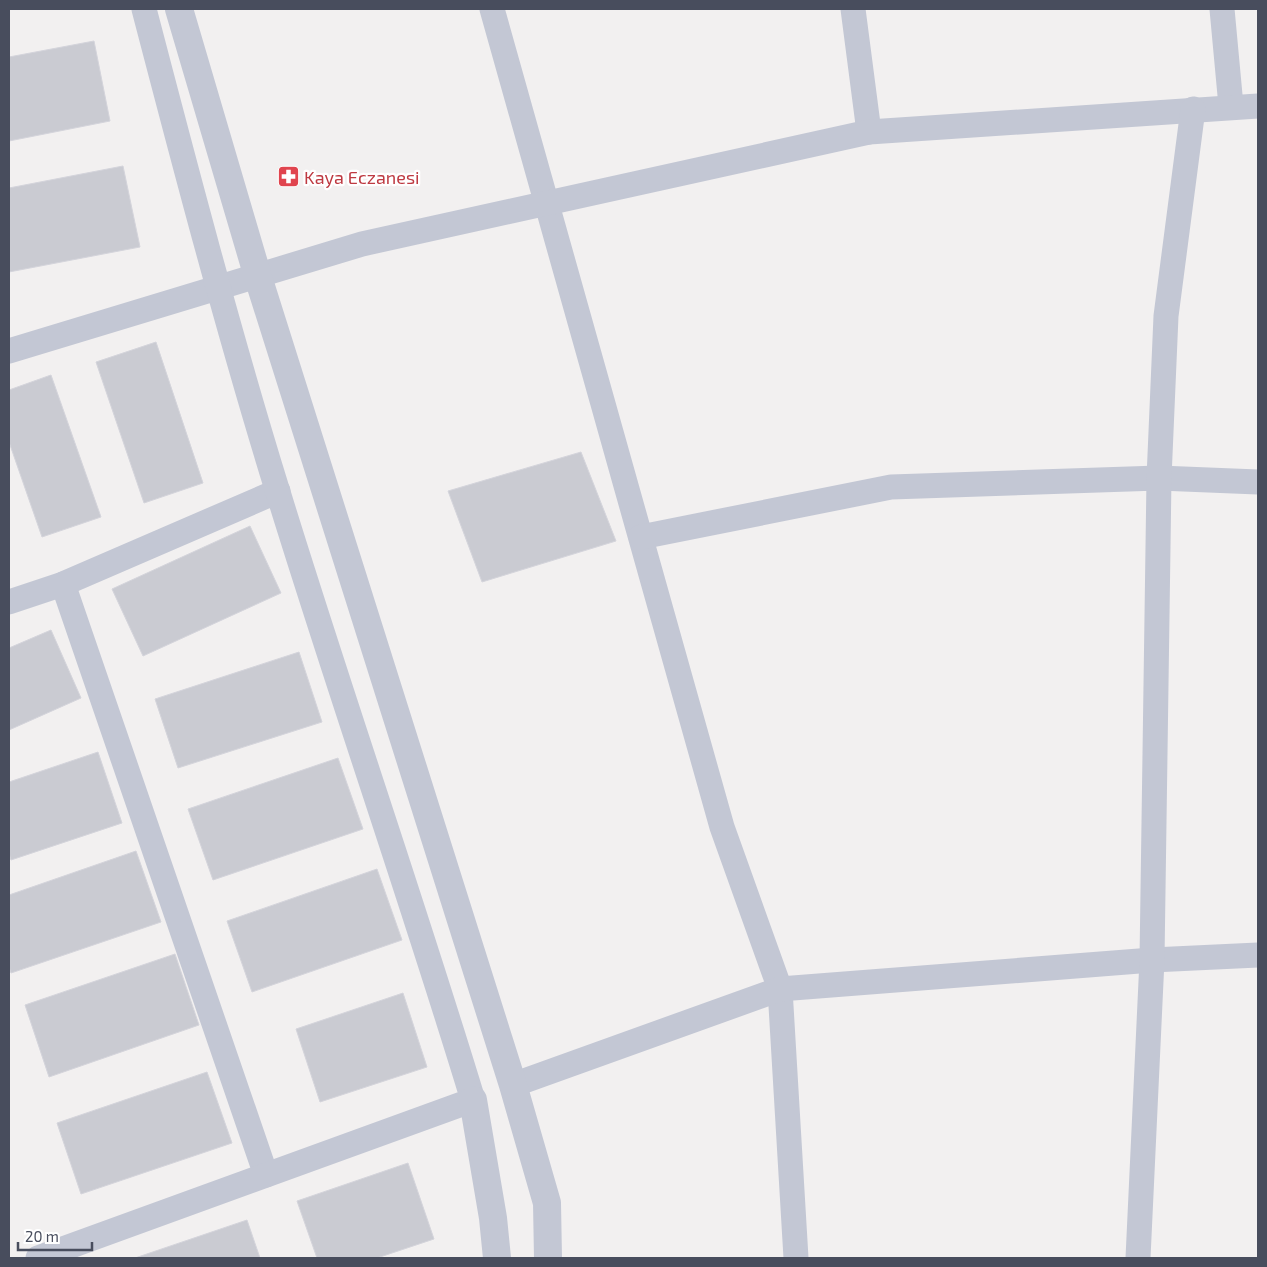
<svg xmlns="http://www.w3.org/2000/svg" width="1267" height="1267" font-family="'Exo 2',sans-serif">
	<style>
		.building { fill: #cacbd2; stroke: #d4d4db }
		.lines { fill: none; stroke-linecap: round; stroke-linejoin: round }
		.minor { stroke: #c3c7d4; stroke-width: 25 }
		.tertiary { stroke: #c3c7d4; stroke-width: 28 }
		.labels { text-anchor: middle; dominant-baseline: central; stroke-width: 4.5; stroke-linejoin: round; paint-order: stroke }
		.health-label { font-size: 18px; fill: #be3a42; stroke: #fff; text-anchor: start }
	</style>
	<rect width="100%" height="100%" fill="#f2f0f0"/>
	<!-- building -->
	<g class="building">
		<path d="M94,41L110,121L9,141V57Z"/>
		<path d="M123,166L140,247L9,272V188Z"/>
		<path d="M156,342L203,483L144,503L96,362Z"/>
		<path d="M51,375L101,517L42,537L9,442V390Z"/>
		<path d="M581,452L616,541L482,582L448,491Z"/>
		<path d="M250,526L281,593L143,656L112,589Z"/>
		<path d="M51,630L81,698L9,730V648Z"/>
		<path d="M299,652L322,722L178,768L155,699Z"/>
		<path d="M98,752L122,823L11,860L9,853V782Z"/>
		<path d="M338,758L363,829L213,880L188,809Z"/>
		<path d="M136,851L161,922L11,973L9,967V895Z"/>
		<path d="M377,869L402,940L252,992L227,921Z"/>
		<path d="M175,954L199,1025L49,1077L25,1005Z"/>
		<path d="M403,993L427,1067L320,1102L296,1029Z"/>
		<path d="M207,1072L232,1143L81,1194L57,1123Z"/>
		<path d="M408,1163L434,1239L377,1258H317L297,1201Z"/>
		<path d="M247,1220L260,1258H135Z"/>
	</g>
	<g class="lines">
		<!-- minor -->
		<g class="minor">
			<path d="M492,9L722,827L780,989L796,1258"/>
			<path d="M853,9L869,132"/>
			<path d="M1222,9L1231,106"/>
			<path d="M9,351L362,244L869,132L1258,106"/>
			<path d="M641,537L891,487L1159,478L1258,482"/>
			<path d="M63,584L266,1175"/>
			<path d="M9,602L63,584L278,491"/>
			<path d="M513,1085L780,989L1152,960L1258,955"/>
			<path d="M38,1258L473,1100C411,896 340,694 277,489C228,330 186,170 144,9"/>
			<path d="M1138,1258L1152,960L1159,478L1166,316L1193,109"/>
		</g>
		<!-- tertiary -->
		<g class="tertiary">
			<path d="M179,9L258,277L513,1085L547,1203L548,1258"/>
			<path d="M473,1100L493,1218L497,1258"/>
		</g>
	</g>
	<!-- icons -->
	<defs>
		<symbol id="pharmacy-square" viewBox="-11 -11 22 22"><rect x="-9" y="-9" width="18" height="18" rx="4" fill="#e0444e" stroke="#fff"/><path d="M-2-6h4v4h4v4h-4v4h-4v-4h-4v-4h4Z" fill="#fff"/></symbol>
	</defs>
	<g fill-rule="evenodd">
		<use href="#pharmacy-square" x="276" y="164" width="25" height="25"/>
	</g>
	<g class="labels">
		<!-- health labels -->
		<g class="health-label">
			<text x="304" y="177">Kaya Eczanesi</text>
		</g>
	</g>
	<!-- border -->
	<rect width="1267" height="1267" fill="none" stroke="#484d5d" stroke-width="20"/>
	<!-- scale -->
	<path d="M18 1242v8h74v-8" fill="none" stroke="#484d5d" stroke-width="2.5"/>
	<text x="25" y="1242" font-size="15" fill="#484d5d" stroke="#ffffff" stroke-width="4" paint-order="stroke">20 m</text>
</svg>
